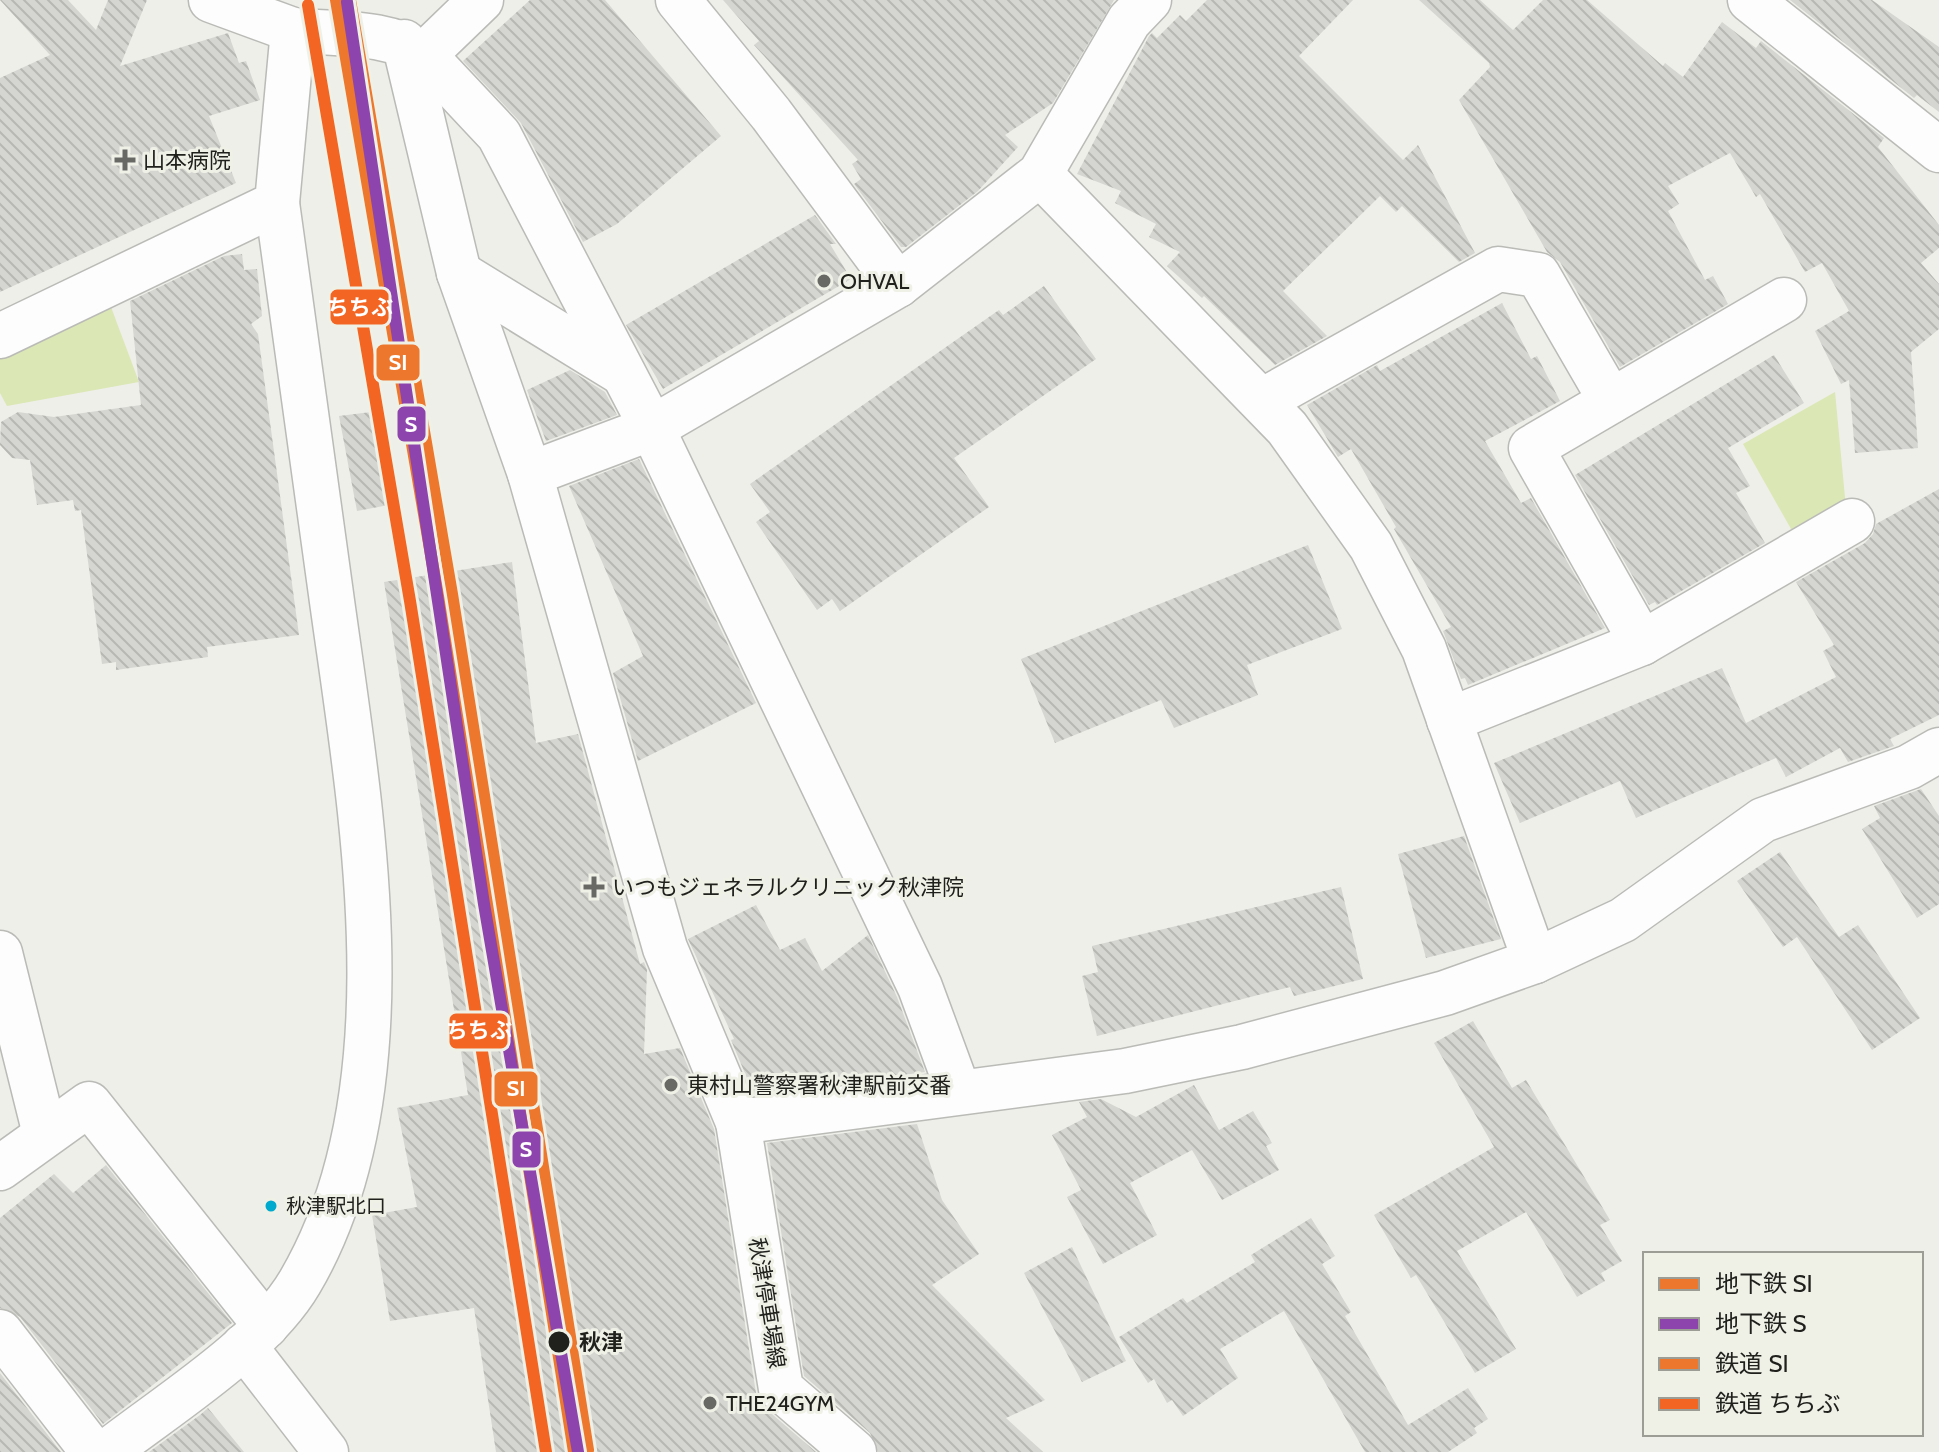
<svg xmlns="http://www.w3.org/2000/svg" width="1939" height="1452" font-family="Cabin,'Noto Sans JP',sans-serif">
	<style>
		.park { fill: #dbe7b5 }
		.building { fill: url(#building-back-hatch) }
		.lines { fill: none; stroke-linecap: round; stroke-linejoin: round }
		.street-casing { stroke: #babbb7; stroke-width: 47 }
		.secondary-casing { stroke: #babbb7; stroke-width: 47 }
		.street { stroke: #fcfdfc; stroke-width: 44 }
		.secondary { stroke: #fcfdfc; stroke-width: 44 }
		.rail-1-casing { stroke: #eff1e7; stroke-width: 18 }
		.rail-2-casing { stroke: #eff1e7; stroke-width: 18 }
		.rail-1 { stroke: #ed772d; stroke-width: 12 }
		.rail-2 { stroke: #f26522; stroke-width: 12 }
		.metro-1-casing { stroke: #eff1e7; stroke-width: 18 }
		.metro-2-casing { stroke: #eff1e7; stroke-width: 18 }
		.metro-1 { stroke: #ed772d; stroke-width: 12 }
		.metro-2 { stroke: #8e44ad; stroke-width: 12 }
		.poi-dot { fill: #686964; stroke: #eff1e7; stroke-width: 3 }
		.bus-dot { fill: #00a9ce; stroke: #eff1e7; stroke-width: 3 }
		.stop-dot { fill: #20211d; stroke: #eff1e7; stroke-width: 3 }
		.labels { text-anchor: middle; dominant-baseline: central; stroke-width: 6; stroke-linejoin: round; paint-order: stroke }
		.bus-label { font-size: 20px; fill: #20211d; stroke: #eff1e7; text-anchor: start }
		.poi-label { font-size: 22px; fill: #20211d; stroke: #eff1e7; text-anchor: start }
		.street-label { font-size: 22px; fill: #20211d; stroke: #eff1e7 }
		.stop-label { font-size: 22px; font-weight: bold; fill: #20211d; stroke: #eff1e7; text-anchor: start }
		.line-badge { stroke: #eff1e7; stroke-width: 3 }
		.badge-label { font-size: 22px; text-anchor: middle; font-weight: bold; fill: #fff }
	</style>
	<defs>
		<pattern id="building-back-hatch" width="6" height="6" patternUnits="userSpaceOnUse" patternTransform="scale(2)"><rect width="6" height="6" fill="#d5d6d1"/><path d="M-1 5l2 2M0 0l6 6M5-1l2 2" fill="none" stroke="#b7b7b3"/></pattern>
	</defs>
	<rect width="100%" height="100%" fill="#eeefe9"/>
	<!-- park -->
	<g class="park">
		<path d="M108,299L139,382L7,406L0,393V353Z"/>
		<path d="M1835,392L1846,508L1795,536L1743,444Z"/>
	</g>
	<!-- building -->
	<g class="building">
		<path d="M0,0H68L96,30L108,0H147L120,66L228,33L239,63L246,61L260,100L209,116L236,183L0,292V78L50,55Z"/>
		<path d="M530,0H605L721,136L617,224L583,242L521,123L463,61Z"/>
		<path d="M723,0H1114L1053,103L1005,135L1018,147L978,191L906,247H901L854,184L861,179L852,164L858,160L754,45L759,41Z"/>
		<path d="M1207,0H1353L1299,56L1403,160L1418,145L1475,253L1459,262L1402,206L1396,212L1380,196L1283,291L1327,336L1275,365L1204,296L1202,298L1167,266L1180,252L1149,237L1156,224L1115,203L1121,191L1077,174L1149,36L1152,33L1157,38L1180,15L1186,21Z"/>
		<path d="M1419,0H1480L1513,30L1543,0H1587L1663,66L1665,63L1683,77L1722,22L1756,48L1761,41L1884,138L1878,147L1939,225V248L1921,263L1939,284V329L1911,352L1918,448L1855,453L1849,380L1841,384L1815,331L1849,311L1822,263L1805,272L1760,194L1756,197L1730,153L1668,186L1679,204L1668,211L1705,280L1713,276L1728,304L1620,367L1560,262L1547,252L1459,100L1490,67L1489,63Z"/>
		<path d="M1790,0H1872L1939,47V112L1917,95L1914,98Z"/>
		<path d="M815,215L836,244H830L851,279L663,389L626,325Z"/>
		<path d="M242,254L244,270L257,269L262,316L251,324L258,334L299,635L207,647L208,657L116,670V662L102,664L81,510L75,511L73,500L37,505L30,460L12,458L0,445L1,422L18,412L54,417L141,405L130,301L224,256Z"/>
		<path d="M1044,286L1096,359L954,458L989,507L840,611L832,599L817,610L756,522L770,512L750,484L999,310L1003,315Z"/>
		<path d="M1502,303L1531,359L1537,356L1560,401L1485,441L1521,503L1531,498L1605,628L1468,685L1465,678L1461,679L1443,631L1451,627L1394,529L1396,527L1351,449L1338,457L1307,405L1377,365L1380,371Z"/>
		<path d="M1774,355L1804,403L1728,448L1750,486L1736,493L1765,543L1657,605L1655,602L1649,605L1575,475Z"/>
		<path d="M570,370L605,392L617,415L546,441L527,390Z"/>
		<path d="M379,411L394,504L357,511L339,416Z"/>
		<path d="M639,459L756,703L638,761L613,673L643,656L569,486Z"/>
		<path d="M1939,489V715L1890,739L1894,746L1848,762L1840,748L1786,777L1776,758L1636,818L1620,781L1520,823L1494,763L1722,668L1746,723L1836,677L1823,651L1834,645L1796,582L1865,543L1873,534L1876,524Z"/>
		<path d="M1308,545L1342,629L1247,665L1258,695L1174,728L1161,700L1055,743L1021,659Z"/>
		<path d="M512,562L536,743L578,734L640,964L644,962L647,970L644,1054L680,1048L714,1129L756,1393L765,1408L816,1452H496L474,1308L390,1321L372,1215L417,1207L397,1108L468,1095L384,582Z"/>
		<path d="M1921,789L1939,816V904L1917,918L1862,829L1880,818L1874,806Z"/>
		<path d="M1464,836L1501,939L1426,958L1398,854Z"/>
		<path d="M1780,852L1839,937L1858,925L1920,1018L1872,1050L1797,937L1783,947L1737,881Z"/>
		<path d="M1341,887L1363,979L1294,996L1290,987L1097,1036L1082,976L1098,972L1092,946Z"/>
		<path d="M756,905L780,950L805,938L822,971L868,935L897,997L925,1072L754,1095L731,1040L734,1039L688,939Z"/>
		<path d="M1473,1021L1512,1088L1526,1080L1610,1220L1600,1225L1622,1261L1601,1273L1605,1281L1577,1297L1526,1212L1457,1251L1516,1349L1475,1373L1416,1275L1411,1278L1374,1215L1494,1147L1434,1043Z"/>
		<path d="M1194,1085L1219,1130L1253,1111L1272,1143L1266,1146L1279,1170L1222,1200L1192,1150L1130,1183L1157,1235L1103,1264L1067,1197L1081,1190L1052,1135L1087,1117L1079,1102L1101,1099L1136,1117Z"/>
		<path d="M917,1124L942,1200L979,1254L932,1285L1045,1400L1006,1418L1043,1452H878L870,1433L804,1376L767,1143Z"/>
		<path d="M106,1165L232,1323L103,1424L20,1317L0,1308V1218L54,1174L73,1193Z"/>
		<path d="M1311,1218L1335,1256L1322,1264L1351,1312L1345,1316L1408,1425L1468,1388L1488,1419L1474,1428L1477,1433L1448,1452H1365L1284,1311L1220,1349L1238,1378L1183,1416L1172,1400L1167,1403L1154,1379L1148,1383L1119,1337L1183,1298L1187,1303L1255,1262L1251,1255Z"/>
		<path d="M1072,1247L1126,1361L1082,1382L1024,1273Z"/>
		<path d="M0,1373L61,1452H0Z"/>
		<path d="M208,1408L244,1452H149L200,1415Z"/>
	</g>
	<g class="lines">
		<defs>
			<g id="street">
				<path d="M211,0L293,30"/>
				<path d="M678,0L771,114L898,285"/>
				<path d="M1750,0L1939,150"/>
				<path d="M404,42L459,273L530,474L665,948L738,1122L1125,1071L1242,1047L1445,993L1535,961L1623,920L1763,820L1909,767L1939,750"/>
				<path d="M424,55L499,135L652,428L898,285L1040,174L1129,21L1149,0"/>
				<path d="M1040,174L1287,428L1371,546L1424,649L1535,961"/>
				<path d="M459,273L622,373"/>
				<path d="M0,336L277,203L293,30C339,35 385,30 424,55L481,0"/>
				<path d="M1262,401L1498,269L1538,275L1611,401"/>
				<path d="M530,474L652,428L920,987L958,1090"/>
				<path d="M1642,643L1531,448L1784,300"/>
				<path d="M1449,720L1642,643L1852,521"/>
				<path d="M0,953L45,1134"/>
				<path d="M0,1168L89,1104L266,1326"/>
				<path d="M0,1332L93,1452"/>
				<path d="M107,1452C167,1405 262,1347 300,1282C414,1088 360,806 331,594C313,464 295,333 277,203"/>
			</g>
			<g id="secondary">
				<path d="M738,1122L781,1389L854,1452"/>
				<path d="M244,1346L326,1452"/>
			</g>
		</defs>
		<!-- street casing -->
		<use href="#street" class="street-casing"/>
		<!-- secondary casing -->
		<use href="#secondary" class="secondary-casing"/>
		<!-- street -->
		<use href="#street" class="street"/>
		<!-- secondary -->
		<use href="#secondary" class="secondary"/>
		<defs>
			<path id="rail-1" d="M350,0L452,594L588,1450"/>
			<path id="rail-2" d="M308,5L410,601L546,1452"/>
		</defs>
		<!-- rail-1 casing -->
		<use href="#rail-1" class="rail-1-casing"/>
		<!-- rail-2 casing -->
		<use href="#rail-2" class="rail-2-casing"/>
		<!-- rail-1 -->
		<use href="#rail-1" class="rail-1"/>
		<!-- rail-2 -->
		<use href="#rail-2" class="rail-2"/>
		<defs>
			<path id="metro-1" d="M336,0L438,596L574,1452"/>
			<path id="metro-2" d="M347,2L484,904L578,1452"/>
		</defs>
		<!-- metro-1 casing -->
		<use href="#metro-1" class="metro-1-casing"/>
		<!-- metro-2 casing -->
		<use href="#metro-2" class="metro-2-casing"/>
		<!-- metro-1 -->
		<use href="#metro-1" class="metro-1"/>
		<!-- metro-2 -->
		<use href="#metro-2" class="metro-2"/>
	</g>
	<!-- markers -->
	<g class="poi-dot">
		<path d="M121 148h8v8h8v8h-8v8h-8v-8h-8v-8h8z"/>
		<circle cx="824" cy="281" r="8"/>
		<path d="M590 875h8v8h8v8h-8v8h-8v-8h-8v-8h8z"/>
		<circle cx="671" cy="1085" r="8"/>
		<circle cx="710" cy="1403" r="8"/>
	</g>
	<circle class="bus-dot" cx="271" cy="1206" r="7"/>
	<circle class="stop-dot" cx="559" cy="1342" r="12"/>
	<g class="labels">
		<!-- bus labels -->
		<g class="bus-label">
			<text x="286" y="1206">秋津駅北口</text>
		</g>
		<!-- poi labels -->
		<g class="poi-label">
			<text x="143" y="160">山本病院</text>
			<text x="840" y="281">OHVAL</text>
			<text x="612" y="887">いつもジェネラルクリニック秋津院</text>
			<text x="687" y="1085">東村山警察署秋津駅前交番</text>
			<text x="726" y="1403">THE24GYM</text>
		</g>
		<!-- street labels -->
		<g class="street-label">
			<text transform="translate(767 1303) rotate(81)">秋津停車場線</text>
		</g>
		<!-- stop labels -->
		<g class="stop-label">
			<text x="579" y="1342">秋津</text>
		</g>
	</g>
	<g class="line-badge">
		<rect x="329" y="288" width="61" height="38" rx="8" fill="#f26522"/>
		<rect x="375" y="343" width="46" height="39" rx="8" fill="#ed772d"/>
		<rect x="396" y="405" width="31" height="38" rx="8" fill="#8e44ad"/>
		<rect x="448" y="1012" width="61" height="38" rx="8" fill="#f26522"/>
		<rect x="493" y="1070" width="46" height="38" rx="8" fill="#ed772d"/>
		<rect x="511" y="1130" width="31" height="39" rx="8" fill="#8e44ad"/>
	</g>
	<g class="badge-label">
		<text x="360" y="315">ちちぶ</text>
		<text x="398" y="370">SI</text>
		<text x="411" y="432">S</text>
		<text x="479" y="1038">ちちぶ</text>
		<text x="516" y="1096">SI</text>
		<text x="526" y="1157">S</text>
	</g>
	<!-- legend -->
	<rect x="1643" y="1252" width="280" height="184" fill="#eff1e7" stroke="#9c9e96" stroke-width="2"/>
	<rect x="1659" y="1278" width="40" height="12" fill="#ed772d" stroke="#9c9e96" stroke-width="2"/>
	<text x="1715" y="1292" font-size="24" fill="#20211d">地下鉄 SI</text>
	<rect x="1659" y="1318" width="40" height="12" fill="#8e44ad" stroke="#9c9e96" stroke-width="2"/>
	<text x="1715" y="1332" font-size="24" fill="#20211d">地下鉄 S</text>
	<rect x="1659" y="1358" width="40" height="12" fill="#ed772d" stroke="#9c9e96" stroke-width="2"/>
	<text x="1715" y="1372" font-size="24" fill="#20211d">鉄道 SI</text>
	<rect x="1659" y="1398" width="40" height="12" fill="#f26522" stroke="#9c9e96" stroke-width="2"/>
	<text x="1715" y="1412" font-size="24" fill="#20211d">鉄道 ちちぶ</text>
</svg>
